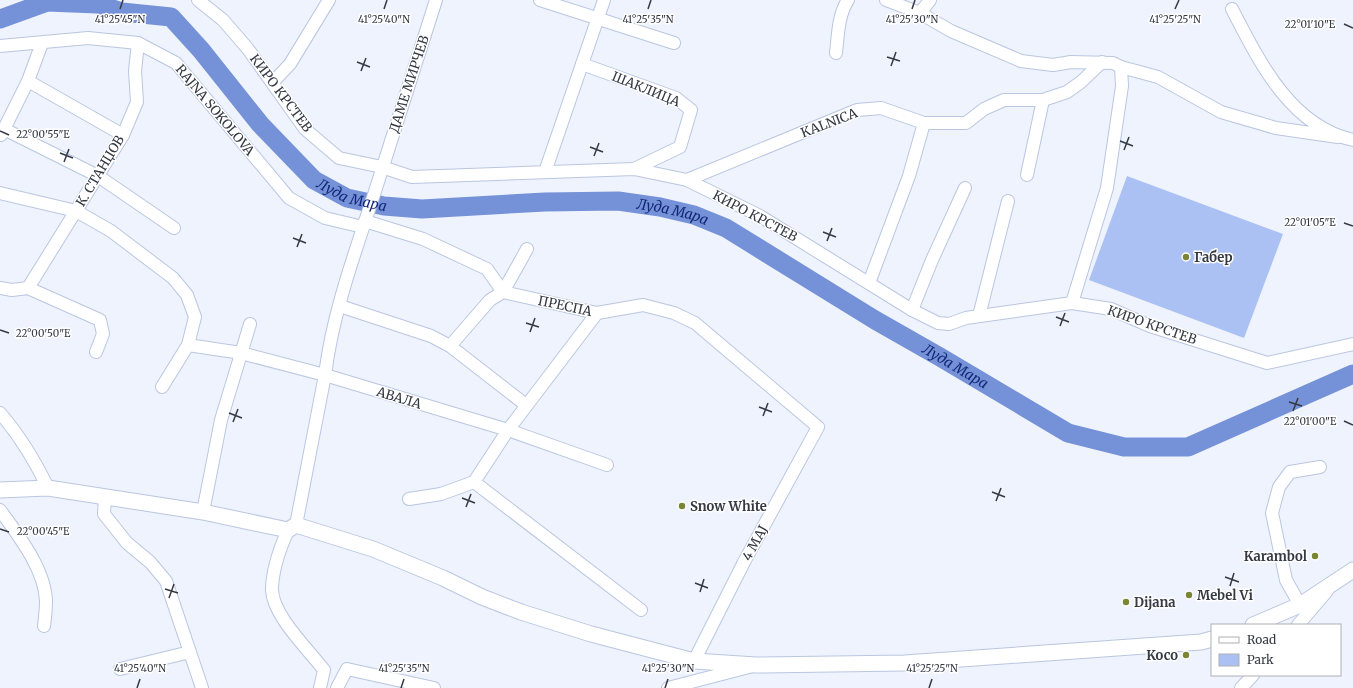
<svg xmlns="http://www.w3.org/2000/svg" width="1353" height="688" font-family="Merriweather,serif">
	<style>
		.green { fill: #abc1f4 }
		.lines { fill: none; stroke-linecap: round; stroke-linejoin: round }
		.river { stroke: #7591d7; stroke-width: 19 }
		.minor-casing { stroke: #bac6e0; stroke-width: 14 }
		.major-casing { stroke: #bac6e0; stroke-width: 17 }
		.minor { stroke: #fff; stroke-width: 12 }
		.major { stroke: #fff; stroke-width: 15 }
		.ticks { fill: none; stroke: #343943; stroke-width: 1.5 }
		.poi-dot { fill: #7b8634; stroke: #fff; stroke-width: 1.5 }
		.labels { text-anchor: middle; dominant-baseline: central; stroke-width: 3; stroke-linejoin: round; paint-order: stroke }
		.street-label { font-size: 13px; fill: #343943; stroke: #fff }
		.poi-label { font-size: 13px; font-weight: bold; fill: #343943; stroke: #fff; text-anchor: start }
		.water-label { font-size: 14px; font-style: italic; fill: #122777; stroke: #fff }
		.ticks-label { font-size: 10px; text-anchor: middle; fill: #343943; stroke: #fff; stroke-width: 3; stroke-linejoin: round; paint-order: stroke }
	</style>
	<rect width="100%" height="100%" fill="#eef3fe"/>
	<!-- green -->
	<path class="green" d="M1127,176L1283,234L1244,338L1089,280Z"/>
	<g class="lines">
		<!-- river -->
		<path class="river" id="s1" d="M0,19L47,2L97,4L122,12L171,17L201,50L260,124L314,180L347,198L384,206L422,209L545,202L618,201L660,207L694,215L726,228L875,320L940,357L1068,433L1124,447H1188L1353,374"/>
		<defs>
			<g id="minor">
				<path d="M198,0L223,20L248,49L305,129L339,158L382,167L412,177L634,169L687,180L760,216L912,310L938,323L949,324L966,318L1072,303L1111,309L1150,326L1267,363L1353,344"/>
				<path d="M540,0L674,43"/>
				<path d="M886,0L920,13L951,31L1021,61L1053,65L1071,62L1113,63L1121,67L1122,86L1107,188L1072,303"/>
				<path d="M1232,9C1259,61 1290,126 1353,140"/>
				<path d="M920,13L930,0"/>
				<path d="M0,46L88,38L138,43L176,63L289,198L325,218L363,227"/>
				<path d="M836,53C838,36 838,15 848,0"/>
				<path d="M582,64L676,98L691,110L680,147L634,169"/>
				<path d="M1121,67L1158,77L1221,112L1276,128L1338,137"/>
				<path d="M28,81L123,135"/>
				<path d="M273,82L290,64L329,0"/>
				<path d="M4,129L98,176L174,228"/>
				<path d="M1,135L28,81L42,43"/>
				<path d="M545,172L604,0"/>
				<path d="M1027,175L1043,100"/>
				<path d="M687,180L857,110L881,108L924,123H966L984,109L1004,100H1043L1067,92L1081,82L1102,62"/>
				<path d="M0,193L76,211L111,231L173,278L187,295L195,317L188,345L162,387"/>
				<path d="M365,221L423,239L487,269L503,292L597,313L643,305L674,313L695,323L818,427L744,562L694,661"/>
				<path d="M869,283L909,176L924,123"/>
				<path d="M0,288L12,290L28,288L100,320L103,334L96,352"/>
				<path d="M28,288L123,135L137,102L135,71L138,43"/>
				<path d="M340,306L431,336L450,346L526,405"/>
				<path d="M912,310L932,260L965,188"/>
				<path d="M979,316L1008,201"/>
				<path d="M188,345L241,353L325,375L508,430L607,465"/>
				<path d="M450,346L490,300L503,292L527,249"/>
				<path d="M0,413C20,436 35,461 48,488"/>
				<path d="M474,482L641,610"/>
				<path d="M105,496L104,514L127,543L150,562L166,581L202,688"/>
				<path d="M409,499L441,494L474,482L508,430L597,313"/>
				<path d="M0,510C18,535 45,569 46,601C46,609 45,618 44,626"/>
				<path d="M203,512L221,420L250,324"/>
				<path d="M296,525L325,375C333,309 358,245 378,182C397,121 417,61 436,0"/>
				<path d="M288,530C280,548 272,570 272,590C273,616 308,649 324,670L320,688"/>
				<path d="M1300,605L1286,580L1272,513L1279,487L1290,472L1320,467"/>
				<path d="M1298,625L1327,591"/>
				<path d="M120,669L190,652"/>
				<path d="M337,688L347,669L434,688"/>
				<path d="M668,688L749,667"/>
				<path d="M1241,688L1253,675"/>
			</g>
			<g id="major">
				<path d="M0,490L48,488L203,512L288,530L296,525L373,549L443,578L482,597L521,612L591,634L694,661L756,665L905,663L1201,642L1212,639"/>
				<path d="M1253,625L1300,605L1353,570"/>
			</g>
		</defs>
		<!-- minor casing -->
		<use href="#minor" class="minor-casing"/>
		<!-- major casing -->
		<use href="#major" class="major-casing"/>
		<!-- minor -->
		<use href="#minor" class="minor"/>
		<!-- major -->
		<use href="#major" class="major"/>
	</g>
	<!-- ticks -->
	<path class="ticks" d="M120,9L123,0M384,9L387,0M648,9L651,0M912,9L915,0M1175,9L1179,0M1344,24L1353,28M887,57L900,61M357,62L370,67M891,66L896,52M361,71L366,58M0,131L9,135M1120,141L1133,146M590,147L603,152M1124,150L1129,137M60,153L73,158M594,156L599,143M64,162L69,149M1344,223L1353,226M823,232L836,237M293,238L306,243M827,241L832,228M297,247L302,234M1056,317L1069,322M526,323L539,327M1060,326L1065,313M0,330L9,333M530,332L535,318M1289,402L1302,406M759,407L772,412M1293,411L1298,398M229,413L242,418M763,416L768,403M1344,421L1353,425M233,422L238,409M992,492L1005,497M462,498L475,503M996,501L1001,488M466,507L471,494M0,529L9,532M1225,577L1239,582M695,583L708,588M1230,586L1234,573M165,589L178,593M700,592L704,579M169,598L174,584M137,688L140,679M401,688L404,679M665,688L668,679M929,688L932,679"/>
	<!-- markers -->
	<g class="poi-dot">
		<circle cx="1186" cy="257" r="4"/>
		<circle cx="682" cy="506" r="4"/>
		<circle cx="1315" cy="556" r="4"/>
		<circle cx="1189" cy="595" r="4"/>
		<circle cx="1126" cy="602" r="4"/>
		<circle cx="1186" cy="655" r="4"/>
	</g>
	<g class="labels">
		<!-- street labels -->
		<g class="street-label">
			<text transform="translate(409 84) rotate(-72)">ДАМЕ МИРЧЕВ</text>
			<text transform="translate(646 89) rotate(22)">ШАКЛИЦА</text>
			<text transform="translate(281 93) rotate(53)">КИРО КРСТЕВ</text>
			<text transform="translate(215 110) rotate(50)">RAJNA SOKOLOVA</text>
			<text transform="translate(829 123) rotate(-21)">KALNICA</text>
			<text transform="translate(100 171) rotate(-59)">К. СТАНЏОВ</text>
			<text transform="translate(755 216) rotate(28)">КИРО КРСТЕВ</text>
			<text transform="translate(565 306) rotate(12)">ПРЕСПА</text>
			<text transform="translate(1152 325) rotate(19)">КИРО КРСТЕВ</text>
			<text transform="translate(399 398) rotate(17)">АВАЛА</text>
			<text transform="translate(755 543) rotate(-61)">4 МАЈ</text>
		</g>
		<!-- poi labels -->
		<g class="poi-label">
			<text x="1194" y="257">Габер</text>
			<text x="690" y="506">Snow White</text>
			<text x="1307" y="556" text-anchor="end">Karambol</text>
			<text x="1197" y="595">Mebel Vi</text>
			<text x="1134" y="602">Dijana</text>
			<text x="1178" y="655" text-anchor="end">Koco</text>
		</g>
		<!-- water labels -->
		<g class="water-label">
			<text stroke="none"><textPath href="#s1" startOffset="434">Луда Мара</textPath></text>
			<text stroke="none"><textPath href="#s1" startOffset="758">Луда Мара</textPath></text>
			<text stroke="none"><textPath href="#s1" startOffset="1082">Луда Мара</textPath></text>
		</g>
	</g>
	<g class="ticks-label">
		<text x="120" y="23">41°25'45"N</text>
		<text x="384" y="23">41°25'40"N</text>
		<text x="648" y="23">41°25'35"N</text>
		<text x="912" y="23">41°25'30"N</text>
		<text x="1175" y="23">41°25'25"N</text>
		<text x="1310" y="28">22°01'10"E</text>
		<text x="43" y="138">22°00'55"E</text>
		<text x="1310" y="226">22°01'05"E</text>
		<text x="43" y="337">22°00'50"E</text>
		<text x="1310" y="425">22°01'00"E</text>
		<text x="43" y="535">22°00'45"E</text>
		<text x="140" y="672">41°25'40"N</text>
		<text x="404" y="672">41°25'35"N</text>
		<text x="668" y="672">41°25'30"N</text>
		<text x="932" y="672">41°25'25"N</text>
	</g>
	<!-- legend -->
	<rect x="1211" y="624" width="130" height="52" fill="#ffffff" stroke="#aeb0b4"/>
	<rect x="1219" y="637" width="20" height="6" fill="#ffffff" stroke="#aeb0b4"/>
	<text x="1247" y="644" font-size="12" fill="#343943">Road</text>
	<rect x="1219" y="654" width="20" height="12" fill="#abc1f4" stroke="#aeb0b4"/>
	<text x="1247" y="664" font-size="12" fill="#343943">Park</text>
</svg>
